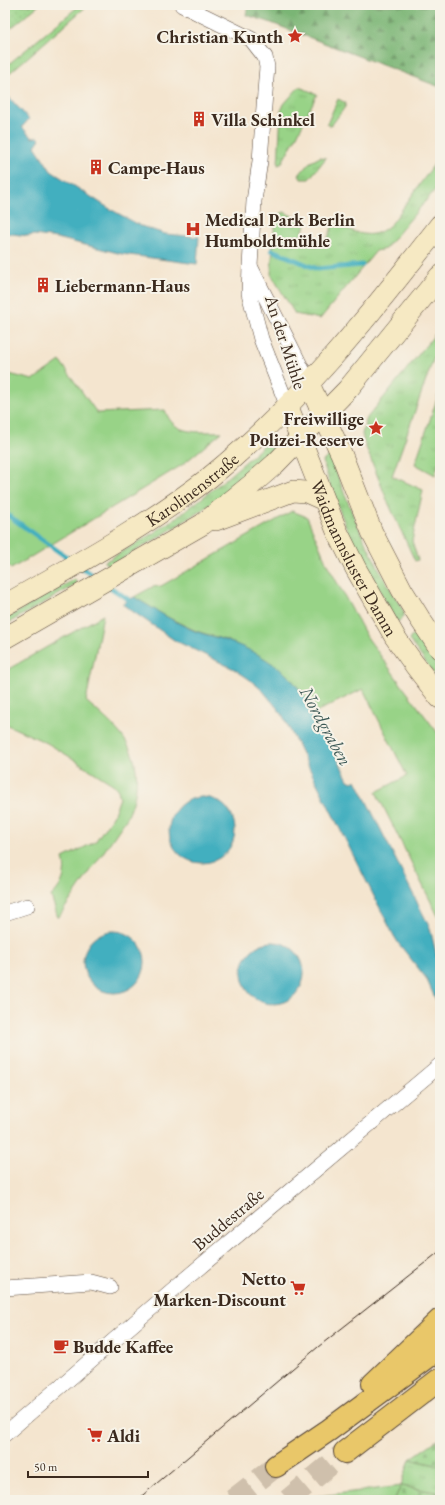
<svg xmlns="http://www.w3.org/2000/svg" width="445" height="1505" font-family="'EB Garamond',serif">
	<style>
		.grass { fill: url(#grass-tufts); stroke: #6a7e52 }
		.forest { fill: url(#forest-firs); stroke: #5a7049 }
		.cemetery { fill: url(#cemetery-stones); stroke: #6a7e52 }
		.park { fill: #98d387; stroke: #6a7e52 }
		.garden { fill: url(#garden-dots); stroke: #6a7e52 }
		.water { fill: #42afbf; stroke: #3e6c6e }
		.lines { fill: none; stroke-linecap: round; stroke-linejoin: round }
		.stream { stroke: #42afbf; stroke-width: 5 }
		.highway-tunnel { stroke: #cfc0ac; stroke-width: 22; stroke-dasharray: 22 11; stroke-linecap: butt }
		.street-casing { stroke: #574639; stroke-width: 16 }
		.secondary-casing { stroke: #574639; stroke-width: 22 }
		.highway-casing { stroke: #574639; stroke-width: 24 }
		.street { stroke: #fff; stroke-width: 15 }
		.secondary { stroke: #f6e9c3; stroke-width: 21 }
		.highway { stroke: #e9c769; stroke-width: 22 }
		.tram { stroke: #3b2a1e; stroke-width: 1 }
		.labels { text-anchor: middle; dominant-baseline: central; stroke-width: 4; stroke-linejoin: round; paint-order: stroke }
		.poi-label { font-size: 18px; font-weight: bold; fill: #3b2a1e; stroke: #f7f3e8; text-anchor: start }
		.street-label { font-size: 18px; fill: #3b2a1e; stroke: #f7f3e8 }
		.water-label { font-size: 19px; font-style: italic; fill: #3d5956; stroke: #f7f3e8 }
	</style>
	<defs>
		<pattern id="grass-tufts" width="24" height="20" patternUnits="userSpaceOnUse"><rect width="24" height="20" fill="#98d387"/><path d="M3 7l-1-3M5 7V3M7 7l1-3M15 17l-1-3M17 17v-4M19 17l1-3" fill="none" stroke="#84b574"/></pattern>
		<pattern id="forest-firs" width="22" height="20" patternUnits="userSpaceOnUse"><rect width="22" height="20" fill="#7ab574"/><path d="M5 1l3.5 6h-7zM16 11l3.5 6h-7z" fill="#65935f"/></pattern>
		<pattern id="cemetery-stones" width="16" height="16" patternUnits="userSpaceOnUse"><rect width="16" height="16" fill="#98d387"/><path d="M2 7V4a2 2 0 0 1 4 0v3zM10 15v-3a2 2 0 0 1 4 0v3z" fill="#84b574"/></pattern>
		<pattern id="garden-dots" width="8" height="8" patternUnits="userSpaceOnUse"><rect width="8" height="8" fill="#98d387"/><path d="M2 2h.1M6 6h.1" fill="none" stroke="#84b574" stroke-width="1.8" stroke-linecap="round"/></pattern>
	</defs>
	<rect width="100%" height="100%" fill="#f7f3e8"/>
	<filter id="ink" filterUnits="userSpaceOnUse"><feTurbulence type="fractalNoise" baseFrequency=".025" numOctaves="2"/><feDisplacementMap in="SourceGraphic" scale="8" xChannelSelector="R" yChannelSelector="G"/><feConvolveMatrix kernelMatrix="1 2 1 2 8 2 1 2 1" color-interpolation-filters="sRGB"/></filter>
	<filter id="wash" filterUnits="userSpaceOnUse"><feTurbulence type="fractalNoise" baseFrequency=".012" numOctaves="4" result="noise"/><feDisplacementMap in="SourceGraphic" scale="16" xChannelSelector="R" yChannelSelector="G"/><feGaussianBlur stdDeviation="0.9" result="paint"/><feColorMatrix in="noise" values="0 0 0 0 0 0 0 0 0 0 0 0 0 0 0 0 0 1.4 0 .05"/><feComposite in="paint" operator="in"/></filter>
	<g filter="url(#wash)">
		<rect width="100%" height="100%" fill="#f4e5cf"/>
		<!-- grass -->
		<g class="grass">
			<path d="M80,5H88L5,77V67Z"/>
			<path d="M299,87L317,94L297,136L281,164L278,165L281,111L284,104Z"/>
			<path d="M338,99L346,103L345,107L331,126H329L327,124Z"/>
			<path d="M440,156V184L385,249L376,251L320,319L295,314L271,274L275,217L284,212L306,223L299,240L315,246L317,242L325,245L332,227L335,224C358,233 373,243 393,222Z"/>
			<path d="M320,157L326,158L309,179H301L299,175L309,163Z"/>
			<path d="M436,333C441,337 440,341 438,346L392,476L423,490L412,541L418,560L415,561L387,500L364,442L362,434L367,418Z"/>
			<path d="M440,390V458L435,475L415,464Z"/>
			<path d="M270,440L275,451L221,498L156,539L109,566L104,562C120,553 136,544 152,534C194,507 233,473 270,440Z"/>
			<path d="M330,455C342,488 354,520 370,551C380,572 392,592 404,612V616L399,621H396L349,534L330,486L323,461Z"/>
			<path d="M75,579L77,584L5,625V619Z"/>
			<path d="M415,635L421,638L440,665V682L409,640L412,636Z"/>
			<path d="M410,1459L440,1466V1493L401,1486Z"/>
		</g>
		<!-- forest -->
		<path class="forest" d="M248,5H440V87L266,21L246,15Z"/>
		<!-- cemetery -->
		<g class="cemetery">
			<path d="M440,1438V1466L410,1459Z"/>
			<path d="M401,1486L440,1493V1500H394Z"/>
		</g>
		<!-- park -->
		<g class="park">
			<path d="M60,361L97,413L165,410C174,437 198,431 222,432L182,465L11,569L5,561V373L33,380Z"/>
			<path d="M292,511L307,517L327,564L367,637L403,687L440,736V920L376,792L407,776L363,689L314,713L300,690L229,641L196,631L163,615L134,597L152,587L161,586Z"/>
			<path d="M103,615L86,701C98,712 112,723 122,736C141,761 140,791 127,818L58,918L51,896C63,886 67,872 63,858L95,842L113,816L120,798L118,790L114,785L67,755L47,743L5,724V671Z"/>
			<path d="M401,1486L394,1500H287Z"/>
		</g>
		<!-- garden -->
		<path class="garden" d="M5,5H39L5,33Z"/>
		<!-- water -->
		<g class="water">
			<path d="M5,93L29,119L22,127L32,138L38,137L40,139L35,146L51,171L110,209L141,226L165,234L199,237L197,264L122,254L57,238L34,235L28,236L5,233Z"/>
			<path d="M134,597C154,609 174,622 195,631C206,635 217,637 227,641C249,648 270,660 287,675C311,698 333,750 348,780L352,782L356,780L430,928L440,970V1009L426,978L399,944L394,936L282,714L263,691L249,679L234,669L174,640L122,604Z"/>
			<circle cx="202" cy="830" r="33"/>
			<circle cx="114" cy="962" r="31"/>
			<circle cx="273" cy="973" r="31"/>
		</g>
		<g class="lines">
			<!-- stream -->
			<g class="stream">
				<path d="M272,250L317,269L362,265"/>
				<path d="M5,513L72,561"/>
				<path d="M82,568L99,579"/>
				<path d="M107,585L129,600"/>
			</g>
		</g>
	</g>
	<g filter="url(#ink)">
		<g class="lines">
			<!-- highway-tunnel -->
			<g class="highway-tunnel">
				<path d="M233,1500L276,1466"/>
				<path d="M288,1500L345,1452"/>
			</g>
			<defs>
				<g id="street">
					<path d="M182,5L251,39L265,57L267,67L266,79L260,161L254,201L250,266L249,293L261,339L288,407"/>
					<path d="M251,268C270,307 291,345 309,384"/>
					<path d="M5,913L27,906"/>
					<path d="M5,1288L91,1282L110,1287"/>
					<path d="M5,1434L183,1281L440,1065"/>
				</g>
				<g id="secondary">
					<path d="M309,384L341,453L372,532L402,590L420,619L440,649"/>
					<path id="s1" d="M288,407L336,529L356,569L395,637L414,664L440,698"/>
					<path d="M216,520L293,491L306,492L324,500"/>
					<path id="s2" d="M5,605C75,565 146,527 210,477C300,404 369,316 440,225"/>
					<path d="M5,638L203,524L251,485L275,464L348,389L440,276"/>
				</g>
				<g id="highway">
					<path d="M373,1384L440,1320"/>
					<path d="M345,1452L440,1379"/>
					<path d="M276,1466L329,1430L440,1348"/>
				</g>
			</defs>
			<!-- street casing -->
			<use href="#street" class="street-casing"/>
			<!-- secondary casing -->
			<use href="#secondary" class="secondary-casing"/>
			<!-- highway casing -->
			<use href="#highway" class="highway-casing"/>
			<!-- street -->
			<use href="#street" class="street"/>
			<!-- secondary -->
			<use href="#secondary" class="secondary"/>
			<!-- highway -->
			<use href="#highway" class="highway"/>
			<!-- tram -->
			<path class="tram" d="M137,1500L318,1347L440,1251"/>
		</g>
	</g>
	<!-- icons -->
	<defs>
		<symbol id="sight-bare" viewBox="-9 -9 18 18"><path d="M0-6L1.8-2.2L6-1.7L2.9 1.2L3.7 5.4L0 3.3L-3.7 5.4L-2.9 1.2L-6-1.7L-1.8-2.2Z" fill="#c8321e" stroke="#f7f3e8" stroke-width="2.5" paint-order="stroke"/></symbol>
		<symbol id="building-bare" viewBox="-9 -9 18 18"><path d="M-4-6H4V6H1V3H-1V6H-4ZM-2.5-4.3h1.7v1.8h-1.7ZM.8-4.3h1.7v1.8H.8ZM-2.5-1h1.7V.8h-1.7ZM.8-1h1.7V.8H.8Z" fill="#c8321e" stroke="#f7f3e8" stroke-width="2.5" paint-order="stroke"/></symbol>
		<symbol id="hospital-bare" viewBox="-9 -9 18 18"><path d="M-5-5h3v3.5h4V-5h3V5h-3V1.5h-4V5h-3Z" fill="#c8321e" stroke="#f7f3e8" stroke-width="2.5" paint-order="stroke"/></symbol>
		<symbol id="supermarket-bare" viewBox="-9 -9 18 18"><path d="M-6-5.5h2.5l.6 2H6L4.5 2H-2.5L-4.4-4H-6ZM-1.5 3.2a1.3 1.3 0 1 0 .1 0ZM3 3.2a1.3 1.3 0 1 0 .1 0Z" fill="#c8321e" stroke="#f7f3e8" stroke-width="2.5" paint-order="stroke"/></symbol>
		<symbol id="cafe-bare" viewBox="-9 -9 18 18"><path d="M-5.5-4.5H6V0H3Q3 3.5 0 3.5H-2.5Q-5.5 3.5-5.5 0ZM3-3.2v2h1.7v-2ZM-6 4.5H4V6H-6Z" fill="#c8321e" stroke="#f7f3e8" stroke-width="2.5" paint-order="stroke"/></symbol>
	</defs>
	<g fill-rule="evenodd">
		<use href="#sight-bare" x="284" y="25" width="22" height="22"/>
		<use href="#building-bare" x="188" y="108" width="22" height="22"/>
		<use href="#building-bare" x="85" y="156" width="22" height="22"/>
		<use href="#hospital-bare" x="182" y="218" width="22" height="22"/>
		<use href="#building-bare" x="32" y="274" width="22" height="22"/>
		<use href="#sight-bare" x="365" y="417" width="22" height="22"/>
		<use href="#supermarket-bare" x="287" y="1277" width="22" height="22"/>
		<use href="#cafe-bare" x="50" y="1335" width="22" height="22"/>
		<use href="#supermarket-bare" x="84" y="1424" width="22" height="22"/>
	</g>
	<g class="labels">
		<!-- poi labels -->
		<g class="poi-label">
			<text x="283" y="36" text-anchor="end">Christian Kunth</text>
			<text x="211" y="119">Villa Schinkel</text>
			<text x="108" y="167">Campe-Haus</text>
			<text x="205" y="219">Medical Park Berlin<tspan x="205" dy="21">Humboldtmühle</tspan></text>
			<text x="55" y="285">Liebermann-Haus</text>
			<text x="364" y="418" text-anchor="end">Freiwillige<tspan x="364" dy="21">Polizei-Reserve</tspan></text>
			<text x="286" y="1278" text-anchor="end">Netto<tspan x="286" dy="21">Marken-Discount</tspan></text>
			<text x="73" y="1346">Budde Kaffee</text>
			<text x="107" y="1435">Aldi</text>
		</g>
		<!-- street labels -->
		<g class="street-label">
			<text transform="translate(286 342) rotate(72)">An der Mühle</text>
			<text stroke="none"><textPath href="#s2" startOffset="220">Karolinenstraße</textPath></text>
			<text stroke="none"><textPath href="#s1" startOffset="165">Waidmannsluster Damm</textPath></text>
			<text transform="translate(228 1219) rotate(-40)">Buddestraße</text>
		</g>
		<!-- water labels -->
		<g class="water-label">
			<text transform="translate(326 726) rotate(61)">Nordgraben</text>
		</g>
	</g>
	<!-- margin -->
	<rect width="445" height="1505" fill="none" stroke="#f7f3e8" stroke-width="20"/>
	<!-- scale -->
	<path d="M28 1471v6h120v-6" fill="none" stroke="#3b2a1e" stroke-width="2"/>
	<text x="34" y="1471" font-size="12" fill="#3b2a1e" stroke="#f7f3e8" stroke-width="3" paint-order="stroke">50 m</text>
</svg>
